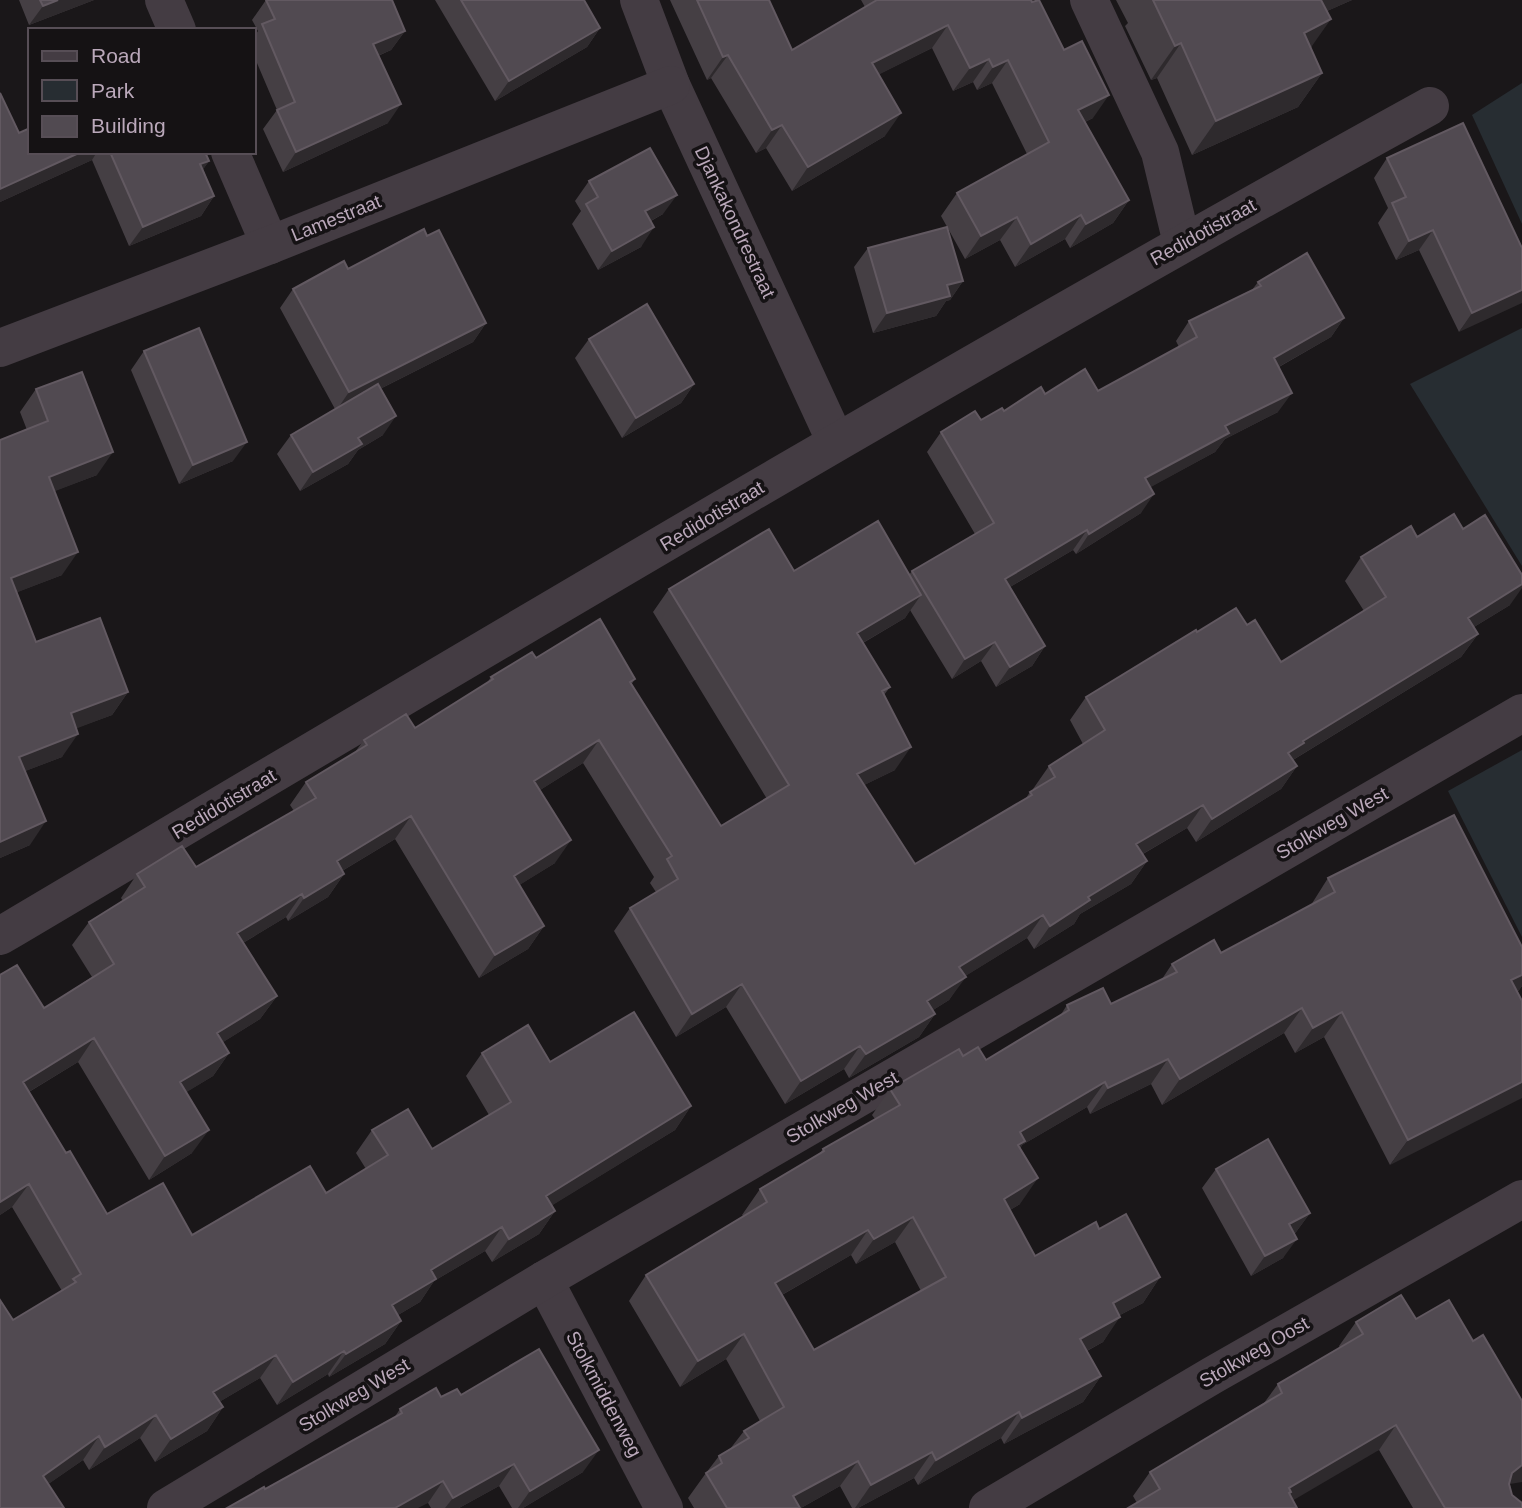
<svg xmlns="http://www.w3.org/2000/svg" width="1522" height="1508" font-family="Arial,sans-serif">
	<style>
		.green { fill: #272d32 }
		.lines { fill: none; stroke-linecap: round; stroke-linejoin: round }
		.street { stroke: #443c43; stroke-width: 38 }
		.wall { fill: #453f44; fill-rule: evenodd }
		.shaded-wall { fill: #2e2a2d }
		.building { fill: #514a51; stroke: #625961; stroke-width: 2; fill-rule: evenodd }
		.labels { text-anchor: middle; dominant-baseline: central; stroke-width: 7; stroke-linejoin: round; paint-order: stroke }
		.street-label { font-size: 19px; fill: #baa8ba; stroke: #151214 }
	</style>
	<rect width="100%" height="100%" fill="#1a1719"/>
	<!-- green -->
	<g class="green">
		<path d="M1522,83V224L1472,115Z"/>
		<path d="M1522,328V566L1410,384Z"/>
		<path d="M1522,750V937L1448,791Z"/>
	</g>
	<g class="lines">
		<!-- street -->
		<g class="street">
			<path d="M164,0L177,30"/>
			<path d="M639,0L671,85L836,442"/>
			<path d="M1089,0L1160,152L1182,243"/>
			<path d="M230,152L270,245"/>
			<path d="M0,348L270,245L671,85"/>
			<path d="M0,936C474,655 947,372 1430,106"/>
			<path d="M544,1280L664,1508"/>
			<path d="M166,1508L544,1280L1522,713"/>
			<path d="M988,1508L1213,1375L1522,1199"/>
		</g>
	</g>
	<!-- wall -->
	<g class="wall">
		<path d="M19,0H94L29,25Z"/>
		<path d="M266,0L405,31L391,50L378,56L388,123L283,172L263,129L277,110L254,56V37L258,31L252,20Z"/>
		<path d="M435,0H584L600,28L587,47L495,101Z"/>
		<path d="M670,0H769L792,50L865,7L861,0H1031L1093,118L1085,122L1129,200L1113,223L1070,248L1065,239L1015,267L1000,240L965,259L941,216L957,193L1027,154L992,83L977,90L973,82L953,91L932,48L879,74L885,136L792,191L766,148L756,153L711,78L707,80Z"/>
		<path d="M1116,0H1352L1327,11L1311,48L1322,73L1298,107L1192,155L1157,78L1151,80L1125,26L1128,23Z"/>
		<path d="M0,93L19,133L30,152H205L209,161L203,169L214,196L201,216L129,246L92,160L0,202Z"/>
		<path d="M1387,158L1522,248L1459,332L1419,250L1396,260L1378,223L1388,208L1374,178Z"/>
		<path d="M589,181L663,214L651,221L641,247L598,270L572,224L581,211L575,201Z"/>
		<path d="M427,236L486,323L473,342L380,389L383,435L358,450L348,464L300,491L277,454L291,435L335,409L280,308L293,289L348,269Z"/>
		<path d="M868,248L963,281L950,300L946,301L936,316L873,333L854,267Z"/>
		<path d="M1258,282L1344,318L1331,337L1279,367L1278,412L1225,439L1215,452L1150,487L1141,513L1076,554L1073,550L1010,587L1045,646L1032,666L996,687L981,661L952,679L910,610L905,618L863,643L890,687L884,695L895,770L864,785L915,864L1026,798L1030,792L1033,790V789L1049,766L1083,744L1070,720L1086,697L1197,632L1247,625L1281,662L1364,611L1345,581L1361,557L1417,537L1510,605L1474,627L1478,634L1461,657L1293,760L1297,766L1281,789L1196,842L1187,828L1143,854L1147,861L1131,884L1080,914L1074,924L1034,949L1027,938L965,976L949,1000L933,1010L935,1014L919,1037L849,1078L844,1069L785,1104L726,1007L676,1037L614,931L630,908L656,892L650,883L654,877L583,763L540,790L555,863L519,885L544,926L528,949L479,978L395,839L342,871L344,874L328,897L288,921L286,917L243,943L277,996L260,1019L223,1042L229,1053L213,1076L186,1092L192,1153L149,1180L78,1062L29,1092L66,1153L107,1214L192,1235L326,1193L366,1169L356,1153L372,1130L432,1149L489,1115L466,1076L482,1053L550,1062L691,1106L675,1130L552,1205L555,1211L539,1234L492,1262L485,1251L434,1281L420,1302L398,1315L401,1321L385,1344L329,1377L328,1374L277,1405L260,1378L219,1402L223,1407L207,1431L155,1462L140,1438L89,1470L83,1460L48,1484L0,1508L13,1320L62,1291L12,1207L0,1215L44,1008L92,977L72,945L89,922L123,901L121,898L137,874L196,867L294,811L290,805L306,782L355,752L364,740L415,728L487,683L491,677L536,658L635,679L631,685L721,826L767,799L653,612L669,589L794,571L909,575L912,571L975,534L927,452L941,432L981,420L1045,394L1098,391L1179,347L1176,341L1189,321L1252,290Z"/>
		<path d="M589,339L694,384L681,403L622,438L575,358Z"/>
		<path d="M144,351L233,461L179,484L131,370Z"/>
		<path d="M36,389L97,475L54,491L62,575L17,592L36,642L128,692L112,715L76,728L62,757L25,771L30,845L0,858L27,430L20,412Z"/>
		<path d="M1328,878L1522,947V986L1390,1165L1324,1037L1295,1053L1284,1033L1162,1105L1151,1084L1090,1114L1087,1107L1022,1145L1020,1149V1204L1010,1210L1035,1256L1099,1229L1160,1277L1143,1303L1120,1315L1103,1342L1087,1351L1101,1376L1083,1402L1004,1444L1001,1438L918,1485L914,1478L858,1508H852L840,1486L801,1508H694L688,1498L706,1473L719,1456L730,1449L744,1431L760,1421L726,1359L680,1387L629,1301L646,1275L743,1216L742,1215L760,1189L819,1154L823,1149L875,1119L872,1115L890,1089L963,1056L986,1060L1060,1016L1067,1005L1111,1004L1162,979L1172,964L1221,953L1311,905ZM895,1242L921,1291L814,1350L782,1295L851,1255L856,1264Z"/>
		<path d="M1216,1169L1310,1213L1296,1232L1294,1234L1283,1258L1251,1276L1202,1188Z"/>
		<path d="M1356,1322L1510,1484V1485L1512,1495L1522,1508H1413L1379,1450L1137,1503L1133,1496L1150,1472L1264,1403L1278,1384L1340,1348L1339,1346Z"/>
		<path d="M461,1395L583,1472L523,1508H512L499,1486L459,1508H431L428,1503L265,1489L394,1418L400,1409L441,1397Z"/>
	</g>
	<!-- shaded-wall -->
	<g class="shaded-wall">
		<path d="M58,0H94L29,25L43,6Z"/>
		<path d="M1312,0H1352L1293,26Z"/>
		<path d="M1331,19L1307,53L1304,33Z"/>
		<path d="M948,25L932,48L856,86L872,63Z"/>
		<path d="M600,28L587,47L495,101L509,81Z"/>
		<path d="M405,31L391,50L359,64L373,44Z"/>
		<path d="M1181,43L1157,78L1151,80L1175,46Z"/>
		<path d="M728,55L711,78L707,80L723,57Z"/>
		<path d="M989,59L973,82L953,91L970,68Z"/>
		<path d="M1008,60L992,83L977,90L993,67Z"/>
		<path d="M1322,73L1298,107L1192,155L1216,121Z"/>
		<path d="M1109,95L1093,118L1062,133L1078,110Z"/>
		<path d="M401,104L388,123L283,172L296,152Z"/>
		<path d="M901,113L885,136L792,191L808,167Z"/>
		<path d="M782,125L766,148L756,153L772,130Z"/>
		<path d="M81,152H97L92,160L0,202V189Z"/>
		<path d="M209,161L195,181L200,164Z"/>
		<path d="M677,195L663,214L632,231L645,211Z"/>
		<path d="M214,196L201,216L129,246L143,227Z"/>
		<path d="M1129,200L1113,223L1070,248L1086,224Z"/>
		<path d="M1081,215L1065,239L1015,267L1031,244Z"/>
		<path d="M1017,217L1000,240L965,259L981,236Z"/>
		<path d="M654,227L641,247L598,270L612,251Z"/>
		<path d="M1433,230L1419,250L1396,260L1409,241Z"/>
		<path d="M963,281L950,300L946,301L936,316L873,333L887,313L947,285Z"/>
		<path d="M1522,290V303L1459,332L1472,313Z"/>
		<path d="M1344,318L1331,337L1261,377L1274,358Z"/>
		<path d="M486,323L473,342L336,411L349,392Z"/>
		<path d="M694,384L681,403L622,438L636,418Z"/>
		<path d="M1292,393L1278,412L1225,439L1215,452L1131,498L1145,478L1225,426Z"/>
		<path d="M396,416L383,435L358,450L348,464L300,491L313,472L358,438Z"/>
		<path d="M247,442L233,461L179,484L193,465Z"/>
		<path d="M113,452L97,475L32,500L49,477Z"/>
		<path d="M1154,494L1141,513L1076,554L1089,534Z"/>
		<path d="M1087,530L1073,550L991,598L1005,579Z"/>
		<path d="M78,552L62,575L0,599L11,578Z"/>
		<path d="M1522,584V588L1510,605L1451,641L1468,618Z"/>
		<path d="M921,595L905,618L840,656L857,633Z"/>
		<path d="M1478,634L1461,657L1291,761L1288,753L1303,741Z"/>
		<path d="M995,642L981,661L952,679L965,659Z"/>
		<path d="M1045,646L1032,666L996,687L1010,667Z"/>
		<path d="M128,692L112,715L54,737L71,713Z"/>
		<path d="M78,734L62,757L2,780L19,757Z"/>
		<path d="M599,740L583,763L518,804L534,781Z"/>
		<path d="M911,747L895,770L840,797L857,774Z"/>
		<path d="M1297,766L1281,789L1196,842L1212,819Z"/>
		<path d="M1203,805L1187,828L1120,867L1136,844Z"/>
		<path d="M411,816L395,839L320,884L337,861Z"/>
		<path d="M46,821L30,845L0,858V842Z"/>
		<path d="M571,840L555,863L497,899L514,876Z"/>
		<path d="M1147,861L1131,884L1080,914L1074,924L1034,949L1050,926L1088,897Z"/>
		<path d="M344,874L328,897L288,921L304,898Z"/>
		<path d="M302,894L286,917L221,956L237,933Z"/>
		<path d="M1043,915L1027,938L943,990L959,967Z"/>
		<path d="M544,926L528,949L479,978L495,955Z"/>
		<path d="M1522,975V986L1515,995L1511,980Z"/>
		<path d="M966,977L949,1000L911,1024L927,1001Z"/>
		<path d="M742,984L726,1007L676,1037L692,1014Z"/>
		<path d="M277,996L260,1019L201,1056L217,1033Z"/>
		<path d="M1302,1008L1284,1033L1162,1105L1180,1079Z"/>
		<path d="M1342,1012L1324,1037L1295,1053L1313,1028Z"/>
		<path d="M935,1014L919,1037L849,1078L866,1054Z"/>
		<path d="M94,1038L78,1062L7,1105L23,1082Z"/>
		<path d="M860,1046L844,1069L785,1104L801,1081Z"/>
		<path d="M229,1053L213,1076L164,1106L180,1082Z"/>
		<path d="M1168,1059L1151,1084L1090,1114L1108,1088Z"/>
		<path d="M1105,1082L1087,1107L1022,1145L1007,1167L1020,1132Z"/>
		<path d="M1522,1082V1098L1390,1165L1408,1140Z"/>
		<path d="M691,1106L675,1130L530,1219L546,1196Z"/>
		<path d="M209,1130L192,1153L149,1180L165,1156Z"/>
		<path d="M1038,1178L1020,1204L986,1224L1004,1199Z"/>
		<path d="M29,1184L12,1207L0,1215V1202Z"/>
		<path d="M555,1211L539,1234L492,1262L509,1239Z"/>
		<path d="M1310,1213L1296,1232L1275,1244L1289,1224Z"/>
		<path d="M913,1217L895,1242L856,1264L874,1239Z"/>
		<path d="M502,1227L485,1251L434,1281L420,1302L376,1328L392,1305L431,1270Z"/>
		<path d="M868,1230L851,1255L757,1309L775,1283Z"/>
		<path d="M1297,1239L1283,1258L1251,1276L1265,1256Z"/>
		<path d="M1160,1277L1143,1303L1095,1328L1113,1303Z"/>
		<path d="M1120,1317L1103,1342L1062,1364L1080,1339Z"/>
		<path d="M401,1321L385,1344L329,1377L346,1354Z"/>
		<path d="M744,1334L726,1359L680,1387L698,1361Z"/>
		<path d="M344,1351L328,1374L277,1405L293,1382Z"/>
		<path d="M276,1355L260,1378L197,1415L213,1392Z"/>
		<path d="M1101,1376L1083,1402L1004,1444L1022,1418Z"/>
		<path d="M223,1407L207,1431L155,1462L171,1439Z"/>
		<path d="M1019,1412L1001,1438L918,1485L936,1460Z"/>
		<path d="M156,1415L140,1438L89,1470L105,1447Z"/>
		<path d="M1396,1425L1379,1450L1280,1508L1289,1488Z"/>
		<path d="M99,1436L83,1460L27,1499L43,1476Z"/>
		<path d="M599,1450L583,1472L523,1508H518L530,1491Z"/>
		<path d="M932,1452L914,1478L858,1508H855L871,1485Z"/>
		<path d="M858,1461L840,1486L801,1508H785L793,1496Z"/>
		<path d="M514,1464L499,1486L459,1508H445L453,1498Z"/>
		<path d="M1522,1465V1482L1510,1484L1495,1497L1512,1473Z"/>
		<path d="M443,1481L428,1503L418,1508H395Z"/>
	</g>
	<!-- building -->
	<g class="building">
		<path d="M40,0H58L43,6Z"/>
		<path d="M266,0H392L405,31L373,44L401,104L296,152L277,110L295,102L262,24L275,19Z"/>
		<path d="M461,0H584L600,28L509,81Z"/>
		<path d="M697,0H769L792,50L877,0H1031L1032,2L1039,0L1064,50L1082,41L1109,95L1078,110L1129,200L1086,224L1081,215L1031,244L1017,217L981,236L957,193L1049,142L1008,60L993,67L989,59L970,68L948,25L872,63L901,113L808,167L782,125L772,130L728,55L723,57Z"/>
		<path d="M1153,0H1321L1331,19L1304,33L1322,73L1216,121L1181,43L1175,46Z"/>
		<path d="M0,93L19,133L30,128V152H81L0,189Z"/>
		<path d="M1463,123L1522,248V290L1472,313L1433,230L1409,241L1392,203L1406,197L1387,158Z"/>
		<path d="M650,148L677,195L645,211L654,227L612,251L586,204L598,197L589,181Z"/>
		<path d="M110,152H205L209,161L200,164L214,196L143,227Z"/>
		<path d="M947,227L963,281L947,285L950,296L887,313L868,248Z"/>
		<path d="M424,229L427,236L439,230L486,323L349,392L293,289L344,261L348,269Z"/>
		<path d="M1307,253L1344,318L1274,358L1292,393L1225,426L1229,433L1145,478L1154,494L1089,534L1087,530L1005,579L1045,646L1010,667L995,642L965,659L912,571L994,523L941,432L975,411L981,420L1002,408L1004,411L1041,387L1045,394L1085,369L1098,391L1197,337L1189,321L1261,286L1258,282Z"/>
		<path d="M647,304L694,384L636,418L589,339Z"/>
		<path d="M199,328L247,442L193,465L144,351Z"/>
		<path d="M82,372L113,452L49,477L78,552L11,578L36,642L100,618L128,692L71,713L78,734L19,757L46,821L0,842V440L48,421L36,389Z"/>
		<path d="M378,384L396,416L358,438L362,444L313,472L291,435Z"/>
		<path d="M1454,514L1463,529L1485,515L1522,575V584L1468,618L1478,634L1303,741L1304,743L1288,753L1297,766L1212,819L1203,805L1136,844L1147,861L1088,897L1090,900L1050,926L1043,915L959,967L966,977L927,1001L935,1014L866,1054L860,1046L801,1081L742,984L692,1014L630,908L678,879L667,859L672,856L599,740L534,781L571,840L514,876L544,926L495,955L411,816L337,861L344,874L304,898L302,894L237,933L277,996L217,1033L229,1053L180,1082L209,1130L165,1156L94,1038L23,1082L66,1153L70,1151L107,1214L163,1183L192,1235L310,1166L326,1193L388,1155L372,1130L408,1109L432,1149L511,1102L482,1053L528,1025L550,1062L634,1012L691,1106L546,1196L555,1211L509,1239L502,1227L431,1270L436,1279L392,1305L401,1321L346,1354L344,1351L293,1382L276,1355L213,1392L223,1407L171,1439L156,1415L105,1447L99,1436L43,1476L64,1508H0V1300L13,1320L76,1282L73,1279L81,1274L29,1184L0,1202V975L17,965L44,1008L114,964L89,922L145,887L137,874L182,846L196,867L316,798L306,782L367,745L364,740L406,714L415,728L493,679L491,677L532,652L536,658L600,619L635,679L630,682L721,826L789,785L669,589L769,529L794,571L878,521L921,595L857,633L890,687L882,691L911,747L857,774L915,864L1032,795L1030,792L1055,777L1049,766L1105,730L1086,697L1196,630L1197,632L1236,608L1247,625L1255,620L1281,662L1386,597L1361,557L1411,526L1417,537Z"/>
		<path d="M1454,815L1522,947V975L1511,980L1522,1001V1082L1408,1140L1342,1012L1313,1028L1302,1008L1180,1079L1168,1059L1108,1088L1105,1082L1020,1132L1025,1141L1018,1145L1038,1178L1004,1199L1035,1256L1096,1222L1099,1229L1126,1214L1160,1277L1113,1303L1120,1317L1080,1339L1101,1376L1022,1418L1019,1412L936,1460L932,1452L871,1485L858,1461L793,1496L800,1508H727L706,1473L722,1463L719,1456L749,1438L744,1431L784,1407L744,1334L698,1361L646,1275L767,1202L760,1189L824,1151L823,1149L900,1105L890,1089L959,1049L963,1056L978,1047L986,1060L1069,1010L1067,1005L1103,988L1111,1004L1177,972L1172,964L1214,940L1221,953L1335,892L1328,878ZM913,1217L946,1277L814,1350L775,1283L868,1230L874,1239Z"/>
		<path d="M1268,1139L1310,1213L1289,1224L1297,1239L1265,1256L1216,1169Z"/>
		<path d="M1401,1295L1416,1319L1449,1300L1473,1341L1483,1335L1522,1401V1465L1512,1473L1509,1484L1512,1495L1522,1503V1508H1445L1396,1425L1289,1488L1291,1492L1289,1493L1297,1508H1128L1160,1489L1150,1472L1282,1393L1278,1384L1363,1334L1356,1322Z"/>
		<path d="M539,1349L599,1450L530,1491L514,1464L453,1498L443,1481L395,1508H227L264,1487L265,1489L402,1413L400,1409L436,1388L441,1397L457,1389L461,1395Z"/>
	</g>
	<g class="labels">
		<!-- street labels -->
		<g class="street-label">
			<text transform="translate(336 218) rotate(-22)">Lamestraat</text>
			<text transform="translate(735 222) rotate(65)">Djankakondrestraat</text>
			<text transform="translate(1203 232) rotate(-29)">Redidotistraat</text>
			<text transform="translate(712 516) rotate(-31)">Redidotistraat</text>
			<text transform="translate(224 804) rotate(-31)">Redidotistraat</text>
			<text transform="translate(1332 823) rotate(-30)">Stolkweg West</text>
			<text transform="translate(842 1107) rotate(-30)">Stolkweg West</text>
			<text transform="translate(1254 1352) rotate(-30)">Stolkweg Oost</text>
			<text transform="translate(604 1394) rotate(62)">Stolkmiddenweg</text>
			<text transform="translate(354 1395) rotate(-31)">Stolkweg West</text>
		</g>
	</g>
	<!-- legend -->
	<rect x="28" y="28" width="228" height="126" fill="#151214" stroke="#574e56" stroke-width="2"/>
	<rect x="42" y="51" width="35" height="10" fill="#443c43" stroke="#574e56" stroke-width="2"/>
	<text x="91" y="63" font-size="21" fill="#baa8ba">Road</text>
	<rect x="42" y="80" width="35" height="21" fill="#272d32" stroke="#574e56" stroke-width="2"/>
	<text x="91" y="98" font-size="21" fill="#baa8ba">Park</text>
	<rect x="42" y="116" width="35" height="21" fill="#514a51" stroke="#574e56" stroke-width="2"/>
	<text x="91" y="133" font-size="21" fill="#baa8ba">Building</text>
</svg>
